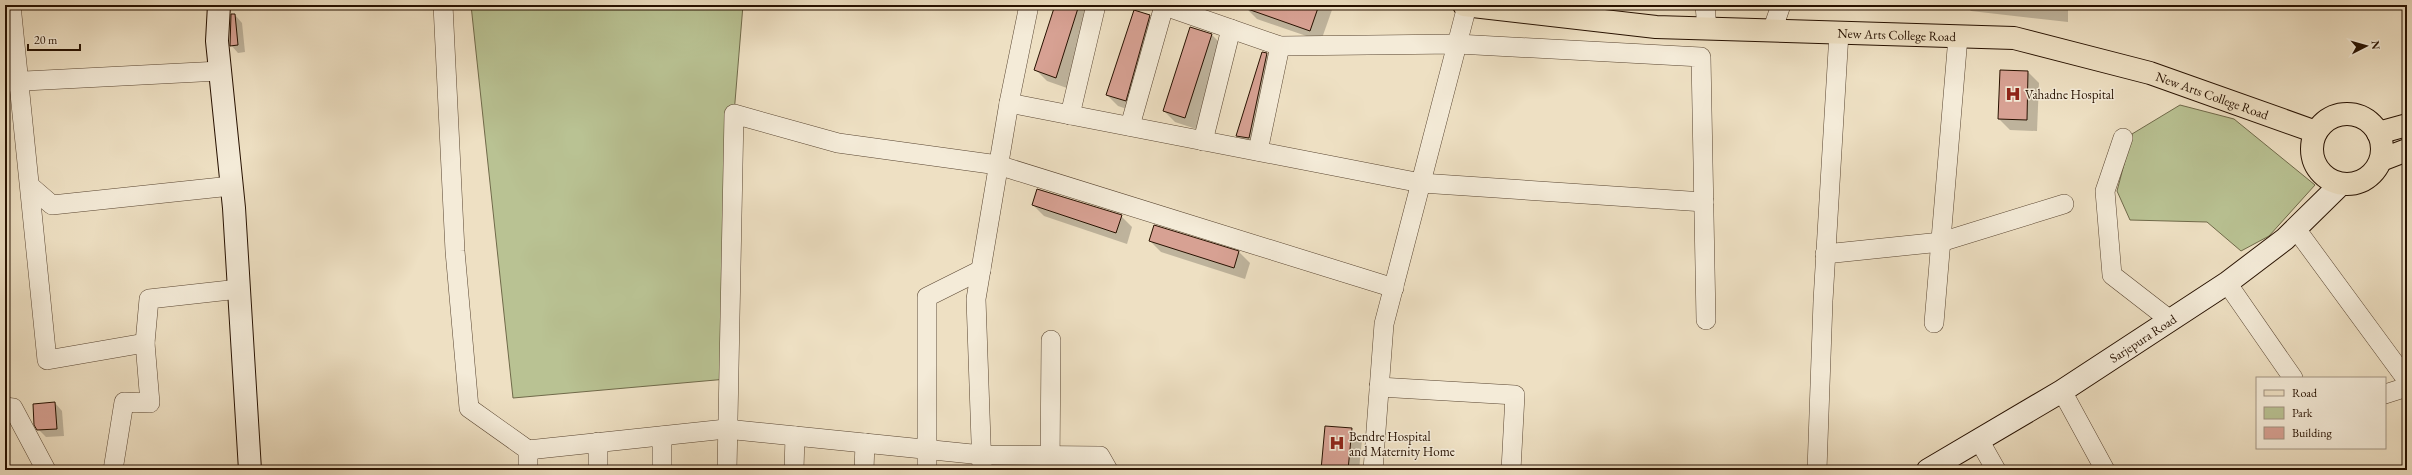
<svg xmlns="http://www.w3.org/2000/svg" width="2412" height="475" font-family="'EB Garamond',serif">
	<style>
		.green { fill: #b9c293; stroke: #706a4a }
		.shadow { fill: #0003 }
		.building { fill: #d7a193; stroke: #271100 }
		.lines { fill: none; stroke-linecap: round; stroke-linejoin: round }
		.street-casing { stroke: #594531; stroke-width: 20 }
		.secondary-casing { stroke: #271100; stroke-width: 24 }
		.primary-casing { stroke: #271100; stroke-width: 24 }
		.street { stroke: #f4ebd8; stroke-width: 19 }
		.secondary { stroke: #f4ebd8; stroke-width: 22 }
		.primary { stroke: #eee0c3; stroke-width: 22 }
		.labels { text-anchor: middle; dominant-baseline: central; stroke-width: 3; stroke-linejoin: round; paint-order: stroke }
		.street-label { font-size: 13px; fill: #271100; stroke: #f4ebd8 }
		.poi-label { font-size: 13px; fill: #271100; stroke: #f4ebd8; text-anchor: start }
	</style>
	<rect width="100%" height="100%" fill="#eee0c3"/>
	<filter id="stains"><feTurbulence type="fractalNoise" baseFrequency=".005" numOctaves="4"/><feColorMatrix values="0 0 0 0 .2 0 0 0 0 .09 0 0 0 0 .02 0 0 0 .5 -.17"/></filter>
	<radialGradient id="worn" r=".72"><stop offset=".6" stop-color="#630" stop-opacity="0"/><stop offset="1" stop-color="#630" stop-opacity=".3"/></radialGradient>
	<!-- green -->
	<g class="green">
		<path d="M471,5H743L734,114L727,379L513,398Z"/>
		<path d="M2180,105L2234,119L2315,185L2269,236L2241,251L2207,222L2130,220L2117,191L2132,134Z"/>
	</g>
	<!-- shadow -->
	<g class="shadow">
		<path d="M1056,5H1094L1067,88L1047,81L1036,70Z"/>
		<path d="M1247,5H1330L1333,7L1321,41L1257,19L1246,8Z"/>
		<path d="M1737,5H1779L1778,9L1742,10Z"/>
		<path d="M1965,5H2068V22L1971,11Z"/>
		<path d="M235,15L242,23L245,52L238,53L231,45Z"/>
		<path d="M1149,16L1160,27L1136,112L1118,106L1107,95Z"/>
		<path d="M1191,28L1212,35L1223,46L1196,129L1175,122L1164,111Z"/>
		<path d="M1267,54L1278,65L1260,149L1248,146L1237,136Z"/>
		<path d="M2028,72L2039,83L2037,131L2010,130L1999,119Z"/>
		<path d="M1033,205L1121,216L1132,227L1127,244L1044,216Z"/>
		<path d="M1155,226L1239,252L1250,263L1245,279L1161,252L1150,241Z"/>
		<path d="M55,403L62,411L64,436L46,437L38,429Z"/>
		<path d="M1351,429L1362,440L1359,470H1322Z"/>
	</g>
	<!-- building -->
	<g class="building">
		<path d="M1055,5H1079L1056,78L1034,70Z"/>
		<path d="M1242,5H1319L1310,31L1242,7Z"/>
		<path d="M1134,10L1150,15L1126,101L1106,95Z"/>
		<path d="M231,14H235L238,45L230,46Z"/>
		<path d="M1190,27L1212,34L1185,118L1163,111Z"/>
		<path d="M1262,52L1267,53L1249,138L1236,136Z"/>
		<path d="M2000,70L2028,71L2027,120L1998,119Z"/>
		<path d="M1037,189L1122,215L1116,233L1032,205Z"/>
		<path d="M1154,225L1239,251L1234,268L1149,241Z"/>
		<path d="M55,402L57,429L37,430L34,425L33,404Z"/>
		<path d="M1325,426L1352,428L1348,470H1321Z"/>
	</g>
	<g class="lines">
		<defs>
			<g id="street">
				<path d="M11,5L47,360L145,343"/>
				<path d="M443,5L455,251L469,408L528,450V470"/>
				<path d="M1162,5L1280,46L1457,44L1701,57L1706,320"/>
				<path d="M1705,5L1707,29"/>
				<path d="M1772,31L1781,5"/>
				<path d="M5,82L220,71"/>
				<path d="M1009,103L1421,183L1704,202"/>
				<path d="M1070,115L1096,5"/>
				<path d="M1130,126L1164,6"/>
				<path d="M2123,138L2105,191L2112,275L2170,320"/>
				<path d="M1203,141L1231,29"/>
				<path d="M1258,151L1280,46"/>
				<path d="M30,186L52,205L231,186"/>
				<path d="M2296,229L2407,380"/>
				<path d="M1825,254L1941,242L2064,204"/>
				<path d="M2227,283L2293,378"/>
				<path d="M1934,323L1958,37"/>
				<path d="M1379,387L1515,395L1511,470"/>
				<path d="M2062,391L2105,470"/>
				<path d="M2385,394L2407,387"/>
				<path d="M5,407L13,408L46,470"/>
				<path d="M662,436V470"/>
				<path d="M1979,440L1996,470"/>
				<path d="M598,442V470"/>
				<path d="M528,450L726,429L982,455L1100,456L1108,470"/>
				<path d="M113,470L124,402L150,403L145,343L149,299L239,289"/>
				<path d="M727,470L734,114L838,143L998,165L1394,288"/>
				<path d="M794,470L795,436"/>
				<path d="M864,470L865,443"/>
				<path d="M927,470V297L981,270"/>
				<path d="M982,470L976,299L1009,103L1029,5"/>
				<path d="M1050,470L1051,340"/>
				<path d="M1373,470L1384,324L1467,6"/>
				<path d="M1817,470L1823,301L1839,33"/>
			</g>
			<g id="secondary">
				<path d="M219,5L217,41L234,208L250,470"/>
				<path id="s1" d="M1928,470L2062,391L2227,283L2285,239L2341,184"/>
			</g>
			<g id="primary">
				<path id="s2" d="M1464,5L1656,27L2014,38L2150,73L2316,132"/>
				<circle cx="2347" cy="149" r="35"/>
				<path d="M2378,133L2407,125"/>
				<path d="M2381,160L2407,150"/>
			</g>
		</defs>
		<!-- street casing -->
		<use href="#street" class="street-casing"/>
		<!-- secondary casing -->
		<use href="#secondary" class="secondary-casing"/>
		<!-- primary casing -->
		<use href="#primary" class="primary-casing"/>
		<!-- street -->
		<use href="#street" class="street"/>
		<!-- secondary -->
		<use href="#secondary" class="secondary"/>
		<!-- primary -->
		<use href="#primary" class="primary"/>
	</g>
	<!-- icons -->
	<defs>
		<symbol id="hospital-bare" viewBox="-9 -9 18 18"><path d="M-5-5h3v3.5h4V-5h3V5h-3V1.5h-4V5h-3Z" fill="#8f2418" stroke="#f4ebd8" stroke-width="2.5" paint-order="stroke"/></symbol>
	</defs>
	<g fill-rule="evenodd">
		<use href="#hospital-bare" x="2002" y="83" width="22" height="22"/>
		<use href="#hospital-bare" x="1326" y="432" width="22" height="22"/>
	</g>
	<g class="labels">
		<!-- street labels -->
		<g class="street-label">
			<text stroke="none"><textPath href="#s2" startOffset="434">New Arts College Road</textPath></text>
			<text stroke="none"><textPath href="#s2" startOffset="758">New Arts College Road</textPath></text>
			<text stroke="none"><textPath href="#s1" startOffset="252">Sarjepura Road</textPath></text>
		</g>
		<!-- poi labels -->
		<g class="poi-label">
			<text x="2025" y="94">Vahadne Hospital</text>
			<text x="1349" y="436">Bendre Hospital<tspan x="1349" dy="15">and Maternity Home</tspan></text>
		</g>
	</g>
	<!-- margin -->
	<rect width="2412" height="475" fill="none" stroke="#eee0c3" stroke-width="20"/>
	<rect x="6" y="6" width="2400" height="463" fill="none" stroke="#271100" stroke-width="2"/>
	<rect x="10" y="10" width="2392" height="455" fill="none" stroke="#271100"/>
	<!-- legend -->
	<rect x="2256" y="377" width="130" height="72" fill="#f4ebd8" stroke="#a29482"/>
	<rect x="2264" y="390" width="20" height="6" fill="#eee0c3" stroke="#a29482"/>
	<text x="2292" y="397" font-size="12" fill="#271100">Road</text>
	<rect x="2264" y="407" width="20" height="12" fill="#b9c293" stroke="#a29482"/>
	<text x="2292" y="417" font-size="12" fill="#271100">Park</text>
	<rect x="2264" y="427" width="20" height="12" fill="#d7a193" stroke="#a29482"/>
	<text x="2292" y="437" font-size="12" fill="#271100">Building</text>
	<!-- north arrow -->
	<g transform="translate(2366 46) rotate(84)" stroke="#f4ebd8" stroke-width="3" paint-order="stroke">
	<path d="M0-3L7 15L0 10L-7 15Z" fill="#271100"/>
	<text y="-6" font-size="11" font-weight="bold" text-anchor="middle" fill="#271100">N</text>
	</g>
	<!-- scale -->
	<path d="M28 44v6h52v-6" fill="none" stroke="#271100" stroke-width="2"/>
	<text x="34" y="44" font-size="12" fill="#271100" stroke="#f4ebd8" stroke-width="3" paint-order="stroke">20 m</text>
	<rect width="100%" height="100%" filter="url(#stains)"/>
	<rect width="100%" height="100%" fill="url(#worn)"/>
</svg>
